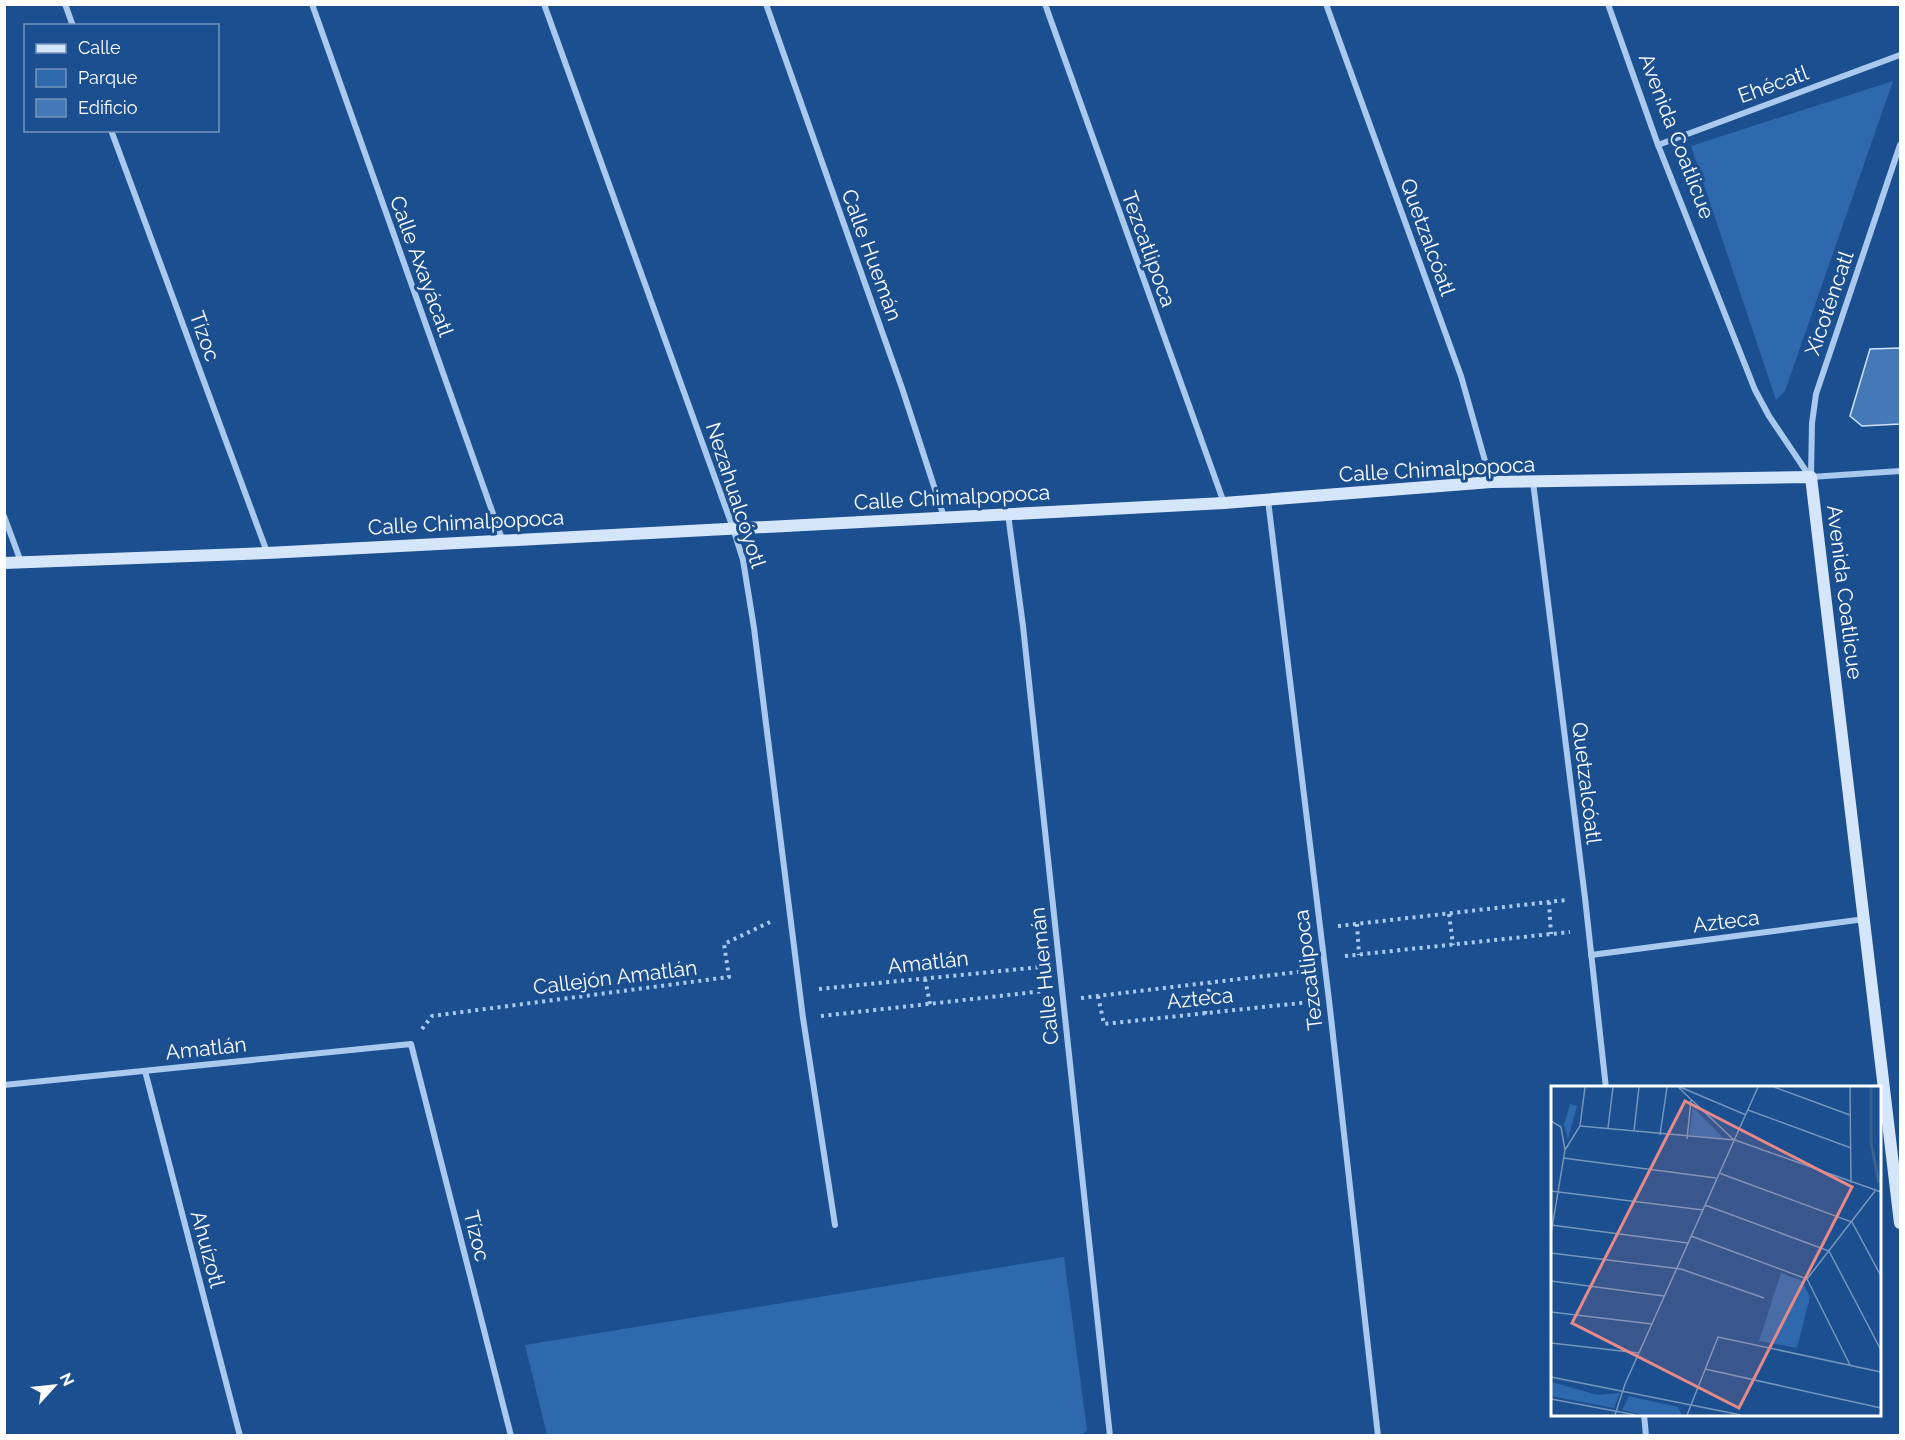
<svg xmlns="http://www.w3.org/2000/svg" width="1905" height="1440" font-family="Raleway,sans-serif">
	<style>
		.green { fill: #2e69ad }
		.building { fill: #4478b7; stroke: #cfe3fa; stroke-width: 1.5 }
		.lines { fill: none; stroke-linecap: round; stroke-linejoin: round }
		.path { stroke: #a9c9ee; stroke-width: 4; stroke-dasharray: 3 4.5; stroke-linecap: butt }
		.street { stroke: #a9c9ee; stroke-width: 6 }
		.secondary { stroke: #d6e6fa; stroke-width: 12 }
		.labels { text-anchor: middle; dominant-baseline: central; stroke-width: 6; stroke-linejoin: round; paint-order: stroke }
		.street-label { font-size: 21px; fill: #fff; stroke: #1b4f8f }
		.inset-river { fill: none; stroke: #3c6290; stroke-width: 3 }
		.inset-road { fill: none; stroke: #7695bc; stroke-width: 1.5 }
		.view { fill: #e88989; fill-opacity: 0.15; stroke: #e88989; stroke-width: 3 }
		.inset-edge { fill: none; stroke: #fff; stroke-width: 3 }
	</style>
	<rect width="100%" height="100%" fill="#1b4f8f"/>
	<!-- green -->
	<g class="green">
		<path d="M1893,81L1785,391L1776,400L1691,146Z"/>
		<path d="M1064,1257L1087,1430L1082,1435H547L525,1345Z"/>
	</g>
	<!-- building -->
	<path class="building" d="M1900,348V424L1862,426L1850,416L1870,349Z"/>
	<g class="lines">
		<!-- path -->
		<g class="path">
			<path d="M1549,902L1551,934"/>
			<path d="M1449,914L1453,945"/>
			<path d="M1357,924L1359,955"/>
			<path d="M1338,926L1566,900"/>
			<path d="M1345,956L1570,932"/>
			<path d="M925,979L930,1004"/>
			<path d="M819,989L1041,967"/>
			<path d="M1098,996L1104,1024L1310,1002"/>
			<path d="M1081,998L1306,971"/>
			<path d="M1205,1014L1210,983"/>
			<path d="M821,1016L1044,991"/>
			<path d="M422,1029L432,1016L729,977L724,944L770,922"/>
		</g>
		<!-- street -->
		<g class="street">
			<path d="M65,4L73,26"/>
			<path d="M312,4L502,539"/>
			<path d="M544,4L733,528L743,560L754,628L803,1018L835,1225"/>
			<path d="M766,4L902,388L944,517"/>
			<path d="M1045,4L1224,503"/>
			<path d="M1326,4L1461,376L1491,482"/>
			<path d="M1608,4L1658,145L1755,390L1769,416L1810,477"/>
			<path d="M111,130L267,552"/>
			<path d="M1658,145L1900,55"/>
			<path d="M1811,476L1812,423L1816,394L1900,145"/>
			<path d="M1811,477L1900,471"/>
			<path d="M1533,482L1585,898L1606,1088"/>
			<path d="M1268,500L1329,1000L1378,1436"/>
			<path d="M1008,514L1023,626L1110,1436"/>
			<path d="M4,516L21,562"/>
			<path d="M1591,955L1865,919"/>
			<path d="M145,1071L240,1436"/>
			<path d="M4,1085L411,1044L511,1436"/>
			<path d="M1644,1414L1646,1436"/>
		</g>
		<!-- secondary -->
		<path class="secondary" d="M4,563L267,553L1224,503L1491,482L1811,477L1900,1223"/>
	</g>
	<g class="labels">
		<!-- street labels -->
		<g class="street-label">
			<text transform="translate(1773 84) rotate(-20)">Ehécatl</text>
			<text transform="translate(1677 136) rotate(69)">Avenida Coatlicue</text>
			<text transform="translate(1428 237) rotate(70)">Quetzalcóatl</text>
			<text transform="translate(1149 249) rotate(70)">Tezcatlipoca</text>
			<text transform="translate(872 255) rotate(70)">Calle Huemán</text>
			<text transform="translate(422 266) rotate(70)">Calle Axayácatl</text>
			<text transform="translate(1829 303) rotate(-71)">Xicoténcatl</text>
			<text transform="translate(205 336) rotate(70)">Tízoc</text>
			<text transform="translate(1437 469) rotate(-3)">Calle Chimalpopoca</text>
			<text transform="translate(736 495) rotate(72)">Nezahualcóyotl</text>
			<text transform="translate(952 497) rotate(-3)">Calle Chimalpopoca</text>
			<text transform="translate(466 522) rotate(-3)">Calle Chimalpopoca</text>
			<text transform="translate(1845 592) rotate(83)">Avenida Coatlicue</text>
			<text transform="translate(1587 783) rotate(83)">Quetzalcóatl</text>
			<text transform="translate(1726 921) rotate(-7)">Azteca</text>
			<text transform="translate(928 962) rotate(-6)">Amatlán</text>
			<text transform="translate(1308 970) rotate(-97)">Tezcatlipoca</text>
			<text transform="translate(1044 976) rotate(-96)">Calle Huemán</text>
			<text transform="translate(615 977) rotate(-7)">Callejón Amatlán</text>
			<text transform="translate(1200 998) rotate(-6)">Azteca</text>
			<text transform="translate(206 1048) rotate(-6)">Amatlán</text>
			<text transform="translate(477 1236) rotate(76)">Tízoc</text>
			<text transform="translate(208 1249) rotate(75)">Ahuízotl</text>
		</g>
	</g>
	<!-- overview -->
	<g transform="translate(1551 1086)">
		<rect width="330" height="330" fill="#1b4f8f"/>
		<path d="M19,18L26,20L17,53L13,39ZM142,21L172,52L138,49ZM230,187L251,195L259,211L246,262L208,255ZM0,296L47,309L69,307L63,322L0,310ZM78,310L127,321L131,329H92L71,324Z" fill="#2e69ad"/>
		<path class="inset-river" d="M320,1V56L328,97"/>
		<path class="inset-road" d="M127,1L183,54M129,1L195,29M223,1L299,29M299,1L300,97M197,24L300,62M0,35L10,41L14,64M29,40L184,54L330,106M57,42L62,1M83,45L88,1M109,49L116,1M136,53L140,14M12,72L165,92M168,87L301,136L330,190M0,105L152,124M154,119L278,165L330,264M0,139L137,157M0,148L14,64L29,40L34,1M140,150L256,193L299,279M0,167L130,183L213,212M256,193L324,105M0,195L113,210M0,226L101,238M0,257L88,267M154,283L330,322M0,291L190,329M0,313L85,329M64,329L74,298L207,1M136,329L167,251L330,286"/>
		<path class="view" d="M134,15L301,101L188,322L21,237Z"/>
		<rect width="330" height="330" class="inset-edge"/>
	</g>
	<!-- border -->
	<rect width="1905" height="1440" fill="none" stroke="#ffffff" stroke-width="12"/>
	<!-- legend -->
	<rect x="24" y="24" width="195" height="108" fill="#1b4f8f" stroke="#7695bc" stroke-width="1.5"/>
	<rect x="36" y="44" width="30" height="9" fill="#d6e6fa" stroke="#7695bc" stroke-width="1.5"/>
	<text x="78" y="54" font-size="18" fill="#ffffff">Calle</text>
	<rect x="36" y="69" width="30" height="18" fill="#2e69ad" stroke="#7695bc" stroke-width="1.5"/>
	<text x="78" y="84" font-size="18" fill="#ffffff">Parque</text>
	<rect x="36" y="99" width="30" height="18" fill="#4478b7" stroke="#7695bc" stroke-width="1.5"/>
	<text x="78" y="114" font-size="18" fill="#ffffff">Edificio</text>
	<!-- north arrow -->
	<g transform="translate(54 1386) rotate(63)" stroke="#1b4f8f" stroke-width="4.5" paint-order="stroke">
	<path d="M0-4.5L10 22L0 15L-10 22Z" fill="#ffffff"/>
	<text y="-9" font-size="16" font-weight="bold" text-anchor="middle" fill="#ffffff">N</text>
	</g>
</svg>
